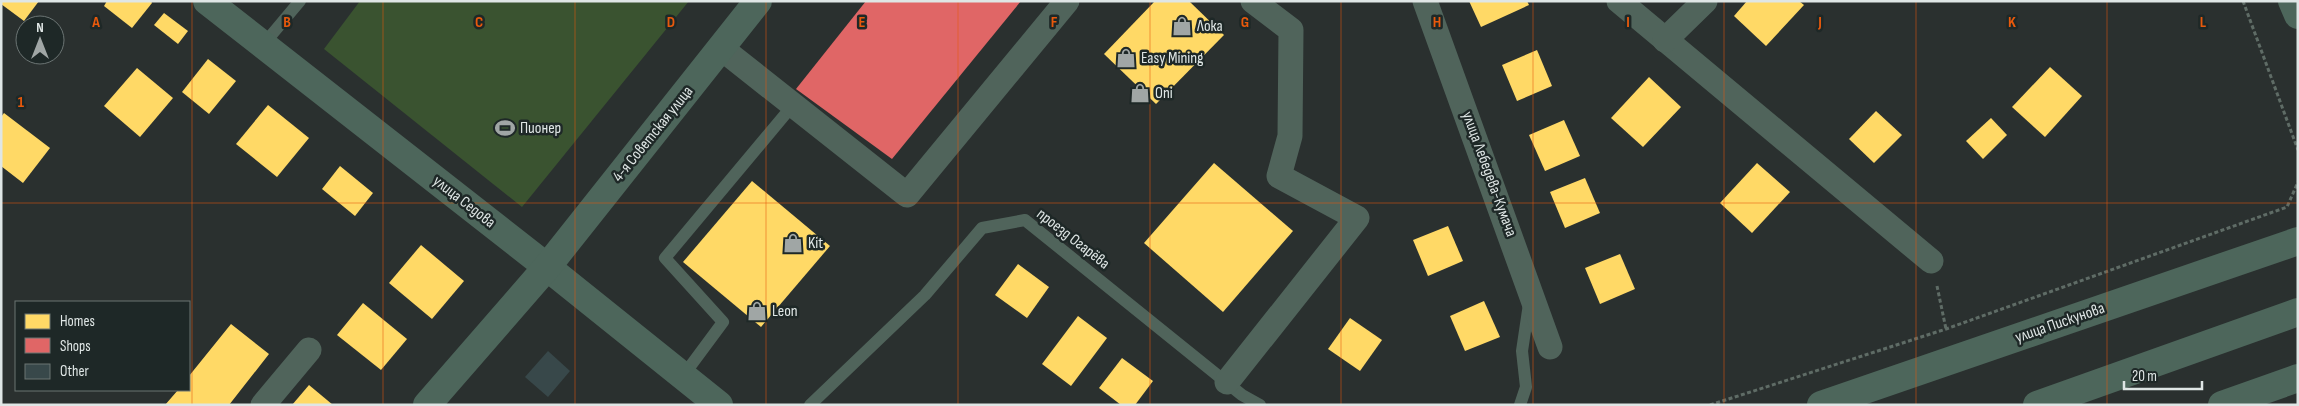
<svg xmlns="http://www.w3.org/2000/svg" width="2299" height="406" font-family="'Sofia Sans Condensed',sans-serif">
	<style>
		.green { fill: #3a5330 }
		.homes { fill: #ffd966 }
		.shops { fill: #e06666 }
		.building { fill: #38484a }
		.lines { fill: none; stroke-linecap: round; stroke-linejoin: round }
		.path { stroke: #5f6c66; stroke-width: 3; stroke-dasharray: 4 2.5; stroke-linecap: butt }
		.lane { stroke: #50645b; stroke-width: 12 }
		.street { stroke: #50645b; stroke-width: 25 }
		.secondary { stroke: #4d665b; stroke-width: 28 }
		.grid { fill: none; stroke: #e8590c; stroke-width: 1; stroke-opacity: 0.55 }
		.labels { text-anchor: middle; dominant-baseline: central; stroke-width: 5; stroke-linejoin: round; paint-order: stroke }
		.poi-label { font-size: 16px; fill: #dfe6e5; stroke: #1e2827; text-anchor: start }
		.street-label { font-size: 16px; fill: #dfe6e5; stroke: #1e2827 }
		.grid-label { font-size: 16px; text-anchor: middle; font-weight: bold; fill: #e8590c; stroke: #1e2827; stroke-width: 5; stroke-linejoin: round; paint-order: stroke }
	</style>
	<rect width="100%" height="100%" fill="#2a302f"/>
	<!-- green -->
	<path class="green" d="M360,1H689L522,207L324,49Z"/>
	<!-- homes -->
	<g class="homes">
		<path d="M1,1H39L24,21L1,4Z"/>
		<path d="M107,1H151L152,3L132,28L104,6Z"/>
		<path d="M1155,1H1189L1224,35L1156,104L1104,54Z"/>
		<path d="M1469,1H1527L1529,5L1481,27Z"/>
		<path d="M1747,1H1799L1804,5L1766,46L1734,16Z"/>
		<path d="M164,13L188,31L178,44L154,25Z"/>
		<path d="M1537,50L1552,86L1517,101L1502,65Z"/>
		<path d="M208,59L236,81L209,114L182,92Z"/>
		<path d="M2050,67L2082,96L2045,137L2012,107Z"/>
		<path d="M137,68L173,98L140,137L104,106Z"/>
		<path d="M1649,77L1681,107L1643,147L1611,118Z"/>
		<path d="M268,105L309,138L277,177L236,144Z"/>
		<path d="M1876,111L1902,135L1874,163L1849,139Z"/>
		<path d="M4,113L50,148L23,183L1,166V117Z"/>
		<path d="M1991,118L2007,135L1983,159L1966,141Z"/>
		<path d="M1564,120L1580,156L1545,171L1529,135Z"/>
		<path d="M1214,163L1293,231L1223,312L1144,243Z"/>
		<path d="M1757,163L1790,192L1752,233L1720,203Z"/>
		<path d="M340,166L373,193L355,216L322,189Z"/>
		<path d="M1585,178L1600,213L1565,228L1550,192Z"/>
		<path d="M752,181L830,246L761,327L683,262Z"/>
		<path d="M1448,226L1463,261L1428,276L1413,240Z"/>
		<path d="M421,245L464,281L432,319L389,283Z"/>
		<path d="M1620,254L1635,289L1600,304L1585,268Z"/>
		<path d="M1018,264L1049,287L1027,318L995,295Z"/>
		<path d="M1484,301L1500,337L1465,351L1450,316Z"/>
		<path d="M363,303L407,339L381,370L337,335Z"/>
		<path d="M1078,316L1107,338L1071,386L1042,364Z"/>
		<path d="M1350,318L1382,340L1360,371L1328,349Z"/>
		<path d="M231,324L269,354L229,405H165L178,390H189V376Z"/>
		<path d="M1122,358L1153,381L1135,405H1121L1099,388Z"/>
		<path d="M309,385L333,405H292Z"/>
	</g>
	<!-- shops -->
	<path class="shops" d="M866,1H1021L892,159L796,89Z"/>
	<!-- building -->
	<path class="building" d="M548,351L570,371L548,397L525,377Z"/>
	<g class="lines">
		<!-- path -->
		<g class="path">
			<path d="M2243,1L2298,150"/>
			<path d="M1937,286L1946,329"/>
			<path d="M1710,405L1946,329L2287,207L2298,182"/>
		</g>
		<!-- lane -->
		<g class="lane">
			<path d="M263,45L300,1"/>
			<path d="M683,376L723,322L665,258L793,105"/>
			<path d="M810,405L925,295L982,228L1025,220L1242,395L1260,405"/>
			<path d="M1520,405L1526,387L1522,351L1529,304"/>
		</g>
		<!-- street -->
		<g class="street">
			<path d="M1425,1L1550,347"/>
			<path d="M1619,1L1931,261"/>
			<path d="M1665,40L1705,1"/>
			<path d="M721,48L907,195L1067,1"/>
			<path d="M1227,382L1357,218L1279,176L1290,136L1291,30L1253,1"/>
			<path d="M263,405L309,350"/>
		</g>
		<!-- secondary -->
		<g class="secondary">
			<path d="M207,1L547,267L719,405"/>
			<path d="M2292,1L2298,15"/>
			<path d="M427,405L547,267L758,1"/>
			<path d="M1821,405L2298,241"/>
			<path d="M2037,405L2298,312"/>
			<path d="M2222,405L2298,378"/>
		</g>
	</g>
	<!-- grid -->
	<path class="grid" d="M192,1V405M383,1V405M575,1V405M766,1V405M958,1V405M1150,1V405M1341,1V405M1533,1V405M1724,1V405M1916,1V405M2107,1V405M1,203H2298"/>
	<!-- icons -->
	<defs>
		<symbol id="shop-bare" viewBox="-9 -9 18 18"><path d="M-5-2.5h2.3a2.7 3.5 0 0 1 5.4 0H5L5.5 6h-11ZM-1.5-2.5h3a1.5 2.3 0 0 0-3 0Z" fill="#a0a6a5" stroke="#1e2827" stroke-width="2.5" paint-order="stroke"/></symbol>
		<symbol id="stadium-bare" viewBox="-9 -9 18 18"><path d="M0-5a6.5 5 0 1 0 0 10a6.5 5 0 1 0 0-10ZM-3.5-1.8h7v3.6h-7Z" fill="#a0a6a5" stroke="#1e2827" stroke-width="2.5" paint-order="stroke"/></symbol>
	</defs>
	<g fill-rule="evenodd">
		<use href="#shop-bare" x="1168" y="12" width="28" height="28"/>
		<use href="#shop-bare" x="1112" y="44" width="28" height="28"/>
		<use href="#shop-bare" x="1126" y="79" width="28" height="28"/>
		<use href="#stadium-bare" x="491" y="114" width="28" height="28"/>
		<use href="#shop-bare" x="779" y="229" width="28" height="28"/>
		<use href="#shop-bare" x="743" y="297" width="28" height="28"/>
	</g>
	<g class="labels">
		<!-- poi labels -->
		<g class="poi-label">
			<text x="1197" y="26">Лока</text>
			<text x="1141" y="58">Easy Mining</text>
			<text x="1155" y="93">Oni</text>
			<text x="520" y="128">Пионер</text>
			<text x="808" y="243">Kit</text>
			<text x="772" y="311">Leon</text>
		</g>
		<!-- street labels -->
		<g class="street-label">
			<text transform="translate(653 134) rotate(-51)">4-я Советская улица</text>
			<text transform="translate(1489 174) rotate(70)">улица Лебедева-Кумача</text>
			<text transform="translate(464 202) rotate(38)">улица Седова</text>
			<text transform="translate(1073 239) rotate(38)">проезд Огарёва</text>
			<text transform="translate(2060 323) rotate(-19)">улица Пискунова</text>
		</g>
	</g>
	<g class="grid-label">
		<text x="96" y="27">A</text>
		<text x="287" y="27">B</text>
		<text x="479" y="27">C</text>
		<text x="671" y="27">D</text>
		<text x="862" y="27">E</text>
		<text x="1054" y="27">F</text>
		<text x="1245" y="27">G</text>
		<text x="1437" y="27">H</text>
		<text x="1628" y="27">I</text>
		<text x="1820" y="27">J</text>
		<text x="2012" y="27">K</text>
		<text x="2203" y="27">L</text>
		<text x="21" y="107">1</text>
	</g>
	<!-- border -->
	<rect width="2299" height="406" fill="none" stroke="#dfe6e5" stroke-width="5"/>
	<!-- legend -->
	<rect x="15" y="301" width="175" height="90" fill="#1e2827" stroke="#6b7473"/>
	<rect x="25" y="314" width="25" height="15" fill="#ffd966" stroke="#6b7473"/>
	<text x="60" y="326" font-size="15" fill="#dfe6e5">Homes</text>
	<rect x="25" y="338" width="25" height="15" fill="#e06666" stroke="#6b7473"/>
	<text x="60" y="351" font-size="15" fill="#dfe6e5">Shops</text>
	<rect x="25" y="364" width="25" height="15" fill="#38484a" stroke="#6b7473"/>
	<text x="60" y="376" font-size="15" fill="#dfe6e5">Other</text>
	<!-- north arrow -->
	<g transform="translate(40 40)"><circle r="24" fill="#1e2827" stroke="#6b7473"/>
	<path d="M0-4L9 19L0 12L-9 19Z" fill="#a0a6a5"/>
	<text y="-8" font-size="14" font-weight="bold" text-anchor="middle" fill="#dfe6e5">N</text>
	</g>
	<!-- scale -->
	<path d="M2124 381v8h78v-8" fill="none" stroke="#dfe6e5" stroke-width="2.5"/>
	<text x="2132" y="381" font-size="15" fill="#dfe6e5" stroke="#1e2827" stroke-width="4" paint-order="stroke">20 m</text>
</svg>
